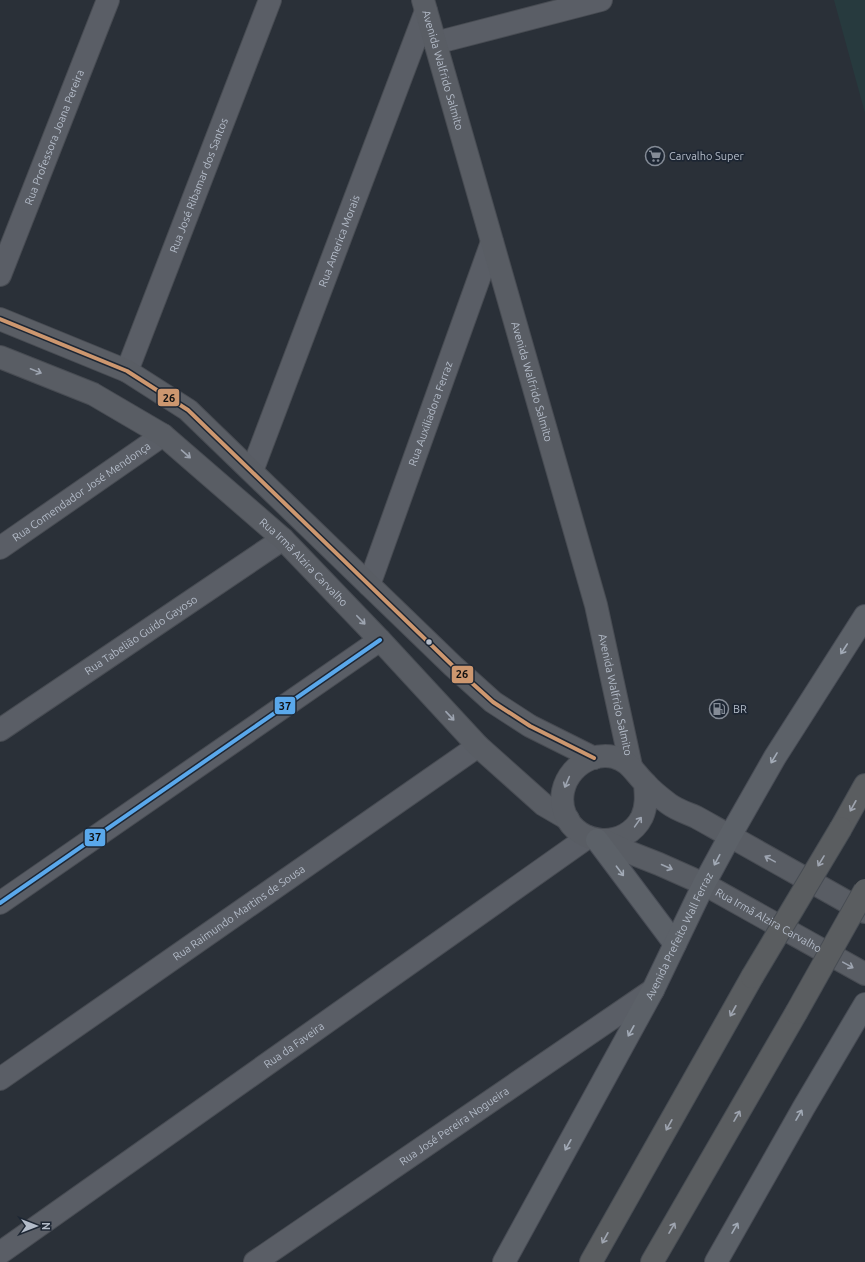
<svg xmlns="http://www.w3.org/2000/svg" width="865" height="1262" font-family="Ubuntu,sans-serif">
	<style>
		.green { fill: #273a3e }
		.lines { fill: none; stroke-linecap: round; stroke-linejoin: round }
		.street-casing { stroke: #484c53; stroke-width: 24 }
		.secondary-casing { stroke: #484c53; stroke-width: 24 }
		.primary-casing { stroke: #484c55; stroke-width: 24 }
		.highway-casing { stroke: #474c53; stroke-width: 24 }
		.street { stroke: #5a5e66; stroke-width: 22 }
		.secondary { stroke: #595d64; stroke-width: 22 }
		.primary { stroke: #5c6168; stroke-width: 22 }
		.highway { stroke: #5a5d60; stroke-width: 22 }
		.highway-bridge-casing { stroke: #474c53; stroke-width: 24; stroke-linecap: butt }
		.highway-bridge { stroke: #5a5d60; stroke-width: 22 }
		.bus-1-casing { stroke: #1d2633; stroke-width: 7 }
		.bus-2-casing { stroke: #1d2633; stroke-width: 7 }
		.bus-1 { stroke: #cd976f; stroke-width: 4 }
		.bus-2 { stroke: #5aa8eb; stroke-width: 4 }
		.oneway { stroke: #9da4b0 }
		.oneway2 { stroke: #a2aab6 }
		.oneway3 { stroke: #9ea4af }
		.bus-dot { fill: #b4bcc9; stroke: #1d2633; stroke-width: 1.5 }
		.labels { text-anchor: middle; dominant-baseline: central; stroke-width: 3.5; stroke-linejoin: round; paint-order: stroke }
		.street-label { font-size: 11px; fill: #b4bcc9; stroke: #1d2633 }
		.poi-label { font-size: 11px; fill: #b4bcc9; stroke: #1d2633; text-anchor: start }
		.line-badge { stroke: #1d2633; stroke-width: 1.5 }
		.pale-badge-label { font-size: 11px; text-anchor: middle; font-weight: bold; fill: #111 }
	</style>
	<rect width="100%" height="100%" fill="#2a3038"/>
	<!-- green -->
	<path class="green" d="M834,0H865V113Z"/>
	<g class="lines">
		<defs>
			<g id="street">
				<path d="M435,43L601,0"/>
				<path id="s1" d="M0,275L108,0"/>
				<path id="s2" d="M127,371L270,0"/>
				<path id="s3" d="M252,471L426,11"/>
				<path id="s4" d="M0,548L163,435"/>
				<path id="s5" d="M369,585L492,242"/>
				<path id="s6" d="M0,730L283,539"/>
				<path d="M0,903L380,640"/>
				<path id="s7" d="M0,1079L478,746"/>
				<path id="s8" d="M0,1253L588,837"/>
				<path id="s9" d="M255,1262L653,990"/>
			</g>
			<g id="secondary">
				<path id="s10" d="M423,0L596,605L631,766"/>
				<path d="M0,319L127,371L188,410L453,666L493,702L530,726L594,758"/>
				<path id="s11" d="M0,357L93,394L163,435L283,539L380,640L478,746L544,805L568,819"/>
				<path d="M645,784C646,795 647,806 642,817C626,849 578,847 565,814C553,783 582,750 614,757C630,761 635,774 646,784C652,791 661,798 669,804C677,810 687,813 696,817C707,823 719,830 730,836C775,861 820,887 865,912"/>
				<path id="s12" d="M605,841L631,853L659,864L704,884L865,974"/>
			</g>
			<g id="primary">
				<path d="M597,840L675,944"/>
				<path id="s13" d="M504,1262L653,990L704,884L730,836L775,757L865,616"/>
				<path d="M716,1262L804,1107L865,1004"/>
			</g>
			<g id="highway">
				<path d="M841,828L865,785"/>
				<path d="M591,1262L752,977"/>
				<path d="M652,1262L796,1013"/>
			</g>
		</defs>
		<!-- street casing -->
		<use href="#street" class="street-casing"/>
		<!-- secondary casing -->
		<use href="#secondary" class="secondary-casing"/>
		<!-- primary casing -->
		<use href="#primary" class="primary-casing"/>
		<!-- highway casing -->
		<use href="#highway" class="highway-casing"/>
		<!-- street -->
		<use href="#street" class="street"/>
		<!-- secondary -->
		<use href="#secondary" class="secondary"/>
		<!-- primary -->
		<use href="#primary" class="primary"/>
		<!-- highway -->
		<use href="#highway" class="highway"/>
		<defs>
			<g id="highway-bridge">
				<path d="M752,977L841,828"/>
				<path d="M796,1013L865,890"/>
			</g>
		</defs>
		<!-- highway-bridge casing -->
		<use href="#highway-bridge" class="highway-bridge-casing"/>
		<!-- highway-bridge -->
		<use href="#highway-bridge" class="highway-bridge"/>
		<defs>
			<path id="bus-1" d="M0,319L127,371L188,410L453,666L493,702L530,726L594,758"/>
			<path id="bus-2" d="M0,903L380,640"/>
		</defs>
		<!-- bus-1 casing -->
		<use href="#bus-1" class="bus-1-casing"/>
		<!-- bus-2 casing -->
		<use href="#bus-2" class="bus-2-casing"/>
		<!-- bus-1 -->
		<use href="#bus-1" class="bus-1"/>
		<!-- bus-2 -->
		<use href="#bus-2" class="bus-2"/>
	</g>
	<!-- one-way arrows -->
	<defs><path id="oneway-shaft" d="M-6 0H5M1.5-3L5.5 0L1.5 3" fill="none" stroke-width="1.6" stroke-linecap="round" stroke-linejoin="round"/></defs>
	<g class="oneway">
		<use href="#oneway-shaft" transform="translate(36 371) rotate(22)"/>
		<use href="#oneway-shaft" transform="translate(186 454) rotate(41)"/>
		<use href="#oneway-shaft" transform="translate(361 620) rotate(46)"/>
		<use href="#oneway-shaft" transform="translate(450 716) rotate(47)"/>
		<use href="#oneway-shaft" transform="translate(567 782) rotate(113)"/>
		<use href="#oneway-shaft" transform="translate(638 822) rotate(-55)"/>
		<use href="#oneway-shaft" transform="translate(770 859) rotate(-151)"/>
		<use href="#oneway-shaft" transform="translate(667 867) rotate(24)"/>
		<use href="#oneway-shaft" transform="translate(848 965) rotate(29)"/>
	</g>
	<g class="oneway2">
		<use href="#oneway-shaft" transform="translate(844 649) rotate(123)"/>
		<use href="#oneway-shaft" transform="translate(774 758) rotate(121)"/>
		<use href="#oneway-shaft" transform="translate(717 860) rotate(118)"/>
		<use href="#oneway-shaft" transform="translate(620 871) rotate(53)"/>
		<use href="#oneway-shaft" transform="translate(631 1031) rotate(119)"/>
		<use href="#oneway-shaft" transform="translate(799 1115) rotate(-60)"/>
		<use href="#oneway-shaft" transform="translate(568 1145) rotate(119)"/>
		<use href="#oneway-shaft" transform="translate(735 1228) rotate(-60)"/>
	</g>
	<g class="oneway3">
		<use href="#oneway-shaft" transform="translate(853 806) rotate(119)"/>
		<use href="#oneway-shaft" transform="translate(821 861) rotate(121)"/>
		<use href="#oneway-shaft" transform="translate(733 1011) rotate(119)"/>
		<use href="#oneway-shaft" transform="translate(737 1116) rotate(-60)"/>
		<use href="#oneway-shaft" transform="translate(669 1125) rotate(119)"/>
		<use href="#oneway-shaft" transform="translate(672 1228) rotate(-60)"/>
		<use href="#oneway-shaft" transform="translate(605 1238) rotate(119)"/>
	</g>
	<!-- icons -->
	<defs>
		<symbol id="supermarket-ring" viewBox="-11 -11 22 22"><circle r="9.5" fill="#1d2633" stroke="#848b96" stroke-width="1.5"/><path d="M-6-5.5h2.5l.6 2H6L4.5 2H-2.5L-4.4-4H-6ZM-1.5 3.2a1.3 1.3 0 1 0 .1 0ZM3 3.2a1.3 1.3 0 1 0 .1 0Z" fill="#848b96"/></symbol>
		<symbol id="fuel-ring" viewBox="-11 -11 22 22"><circle r="9.5" fill="#1d2633" stroke="#848b96" stroke-width="1.5"/><path d="M-5.5-6h7V0h2V4h1.3V-2.5L3-4.5l.8-.8L6-3V5H2.5V1h-1V6h-7ZM-4.2-4.7v3.2H.2V-4.7Z" fill="#848b96"/></symbol>
	</defs>
	<g fill-rule="evenodd">
		<use href="#supermarket-ring" x="644" y="145" width="22" height="22"/>
		<use href="#fuel-ring" x="708" y="698" width="22" height="22"/>
	</g>
	<!-- markers -->
	<circle class="bus-dot" cx="429" cy="642" r="3.5"/>
	<g class="labels">
		<!-- street labels -->
		<g class="street-label">
			<text stroke="none"><textPath href="#s10" startOffset="73">Avenida Walfrido Salmito</textPath></text>
			<text stroke="none"><textPath href="#s1" startOffset="148">Rua Professora Joana Pereira</textPath></text>
			<text stroke="none"><textPath href="#s2" startOffset="199">Rua José Ribamar dos Santos</textPath></text>
			<text stroke="none"><textPath href="#s3" startOffset="246">Rua America Morais</textPath></text>
			<text stroke="none"><textPath href="#s10" startOffset="397">Avenida Walfrido Salmito</textPath></text>
			<text stroke="none"><textPath href="#s5" startOffset="182">Rua Auxiliadora Ferraz</textPath></text>
			<text stroke="none"><textPath href="#s4" startOffset="99">Rua Comendador José Mendonça</textPath></text>
			<text stroke="none"><textPath href="#s11" startOffset="371">Rua Irmã Alzira Carvalho</textPath></text>
			<text stroke="none"><textPath href="#s6" startOffset="170">Rua Tabelião Guido Gayoso</textPath></text>
			<text stroke="none"><textPath href="#s10" startOffset="721">Avenida Walfrido Salmito</textPath></text>
			<text stroke="none"><textPath href="#s7" startOffset="291">Rua Raimundo Martins de Sousa</textPath></text>
			<text stroke="none"><textPath href="#s12" startOffset="182">Rua Irmã Alzira Carvalho</textPath></text>
			<text stroke="none"><textPath href="#s13" startOffset="370">Avenida Prefeito Wall Ferraz</textPath></text>
			<text stroke="none"><textPath href="#s8" startOffset="360">Rua da Faveira</textPath></text>
			<text stroke="none"><textPath href="#s9" startOffset="241">Rua José Pereira Nogueira</textPath></text>
		</g>
		<!-- poi labels -->
		<g class="poi-label">
			<text x="669" y="156">Carvalho Super</text>
			<text x="733" y="709">BR</text>
		</g>
	</g>
	<g class="line-badge">
		<rect x="157" y="388" width="23" height="19" rx="4" fill="#cd976f"/>
		<rect x="451" y="665" width="23" height="19" rx="4" fill="#cd976f"/>
		<rect x="274" y="696" width="22" height="19" rx="4" fill="#5aa8eb"/>
		<rect x="84" y="828" width="22" height="19" rx="4" fill="#5aa8eb"/>
	</g>
	<g class="pale-badge-label">
		<text x="169" y="402">26</text>
		<text x="462" y="678">26</text>
		<text x="285" y="710">37</text>
		<text x="95" y="841">37</text>
	</g>
	<!-- north arrow -->
	<g transform="translate(36 1226) rotate(90)" stroke="#1d2633" stroke-width="3" paint-order="stroke">
	<path d="M0-3L7 15L0 10L-7 15Z" fill="#b4bcc9"/>
	<text y="-6" font-size="11" font-weight="bold" text-anchor="middle" fill="#b4bcc9">N</text>
	</g>
</svg>
